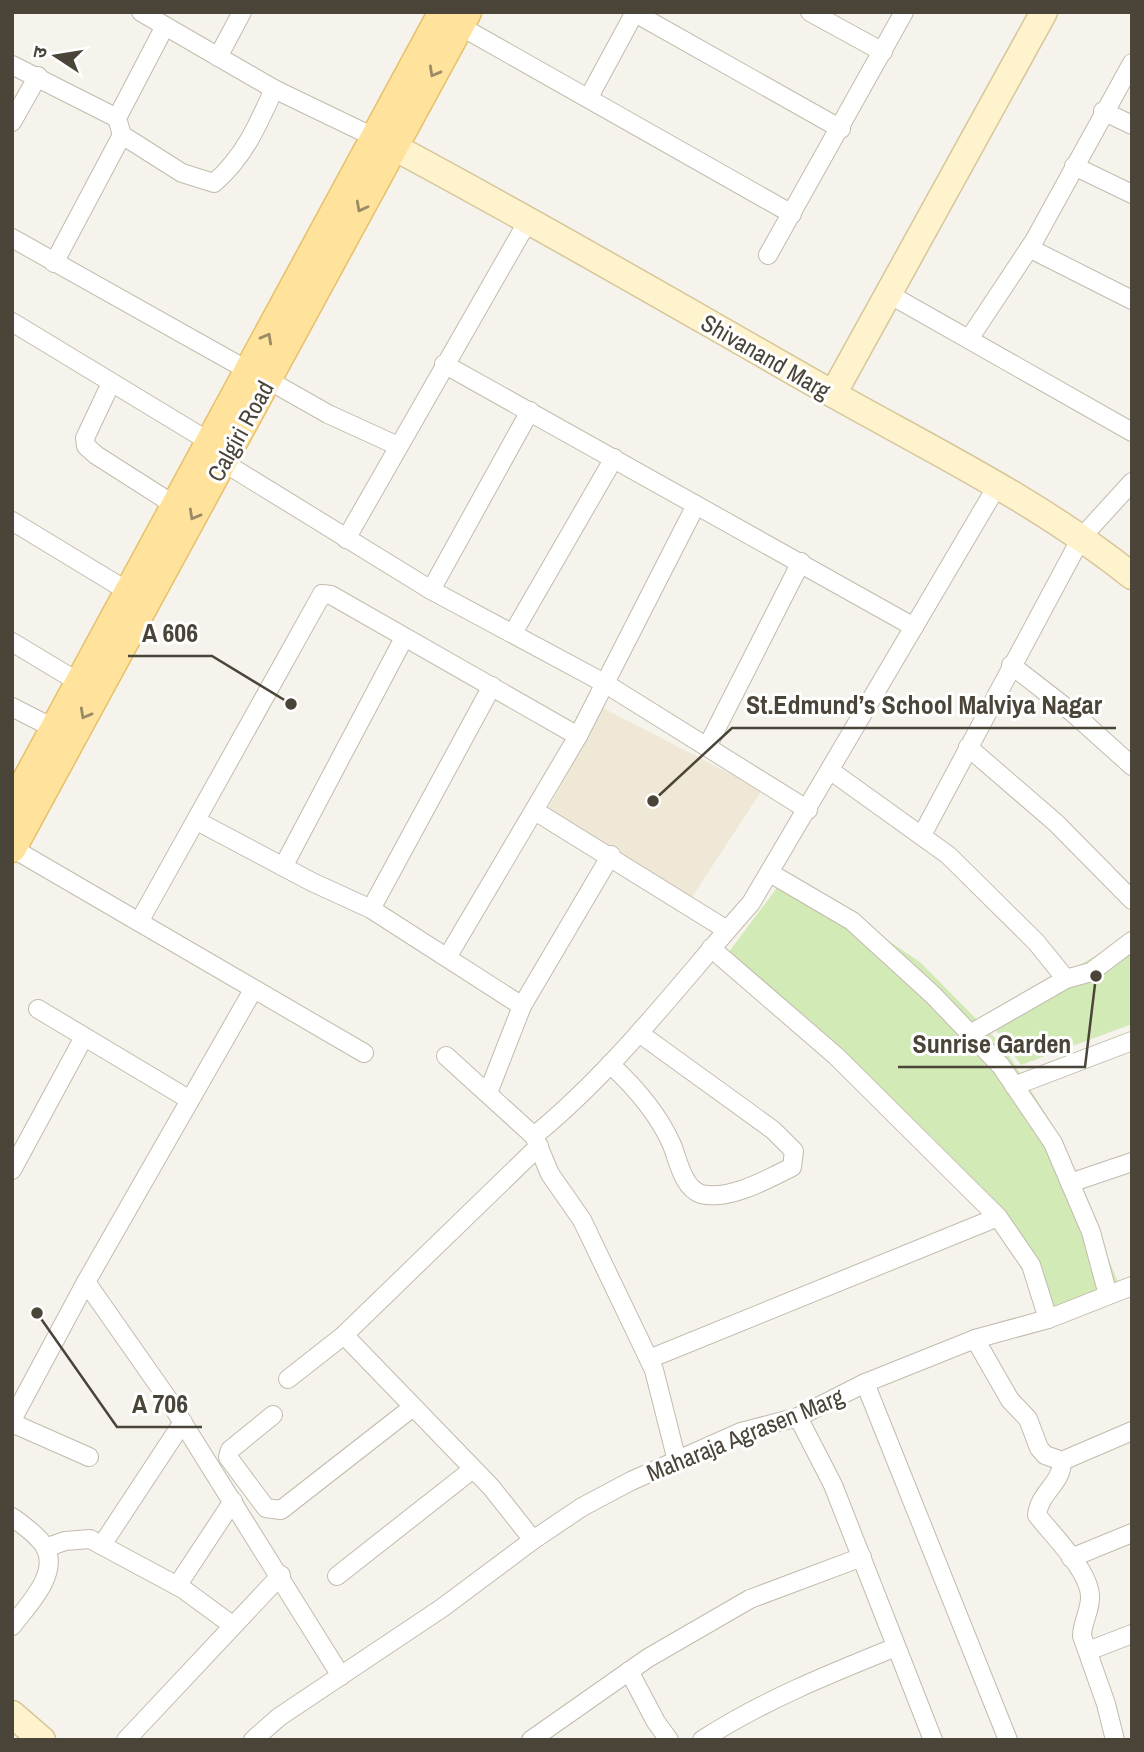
<svg xmlns="http://www.w3.org/2000/svg" width="1144" height="1752" font-family="'Archivo Narrow','Noto Sans Devanagari',sans-serif">
	<style>
		.education { fill: #efe8d6 }
		.green { fill: #d2eab5 }
		.lines { fill: none; stroke-linecap: round; stroke-linejoin: round }
		.street-casing { stroke: #c2bbae; stroke-width: 20 }
		.secondary-casing { stroke: #d6c79b; stroke-width: 29 }
		.primary-casing { stroke: #e6c16a; stroke-width: 31 }
		.street { stroke: #fff; stroke-width: 18 }
		.secondary { stroke: #fff3cd; stroke-width: 26 }
		.primary { stroke: #ffe39c; stroke-width: 28 }
		.oneway { stroke: #9c8c66 }
		.labels { text-anchor: middle; dominant-baseline: central; stroke-width: 6; stroke-linejoin: round; paint-order: stroke }
		.street-label { font-size: 24px; fill: #4b4439; stroke: #fff }
		.leader { fill: none; stroke: #4b4439; stroke-width: 2.5 }
		.callout-dot { fill: #4b4439; stroke: #fff; stroke-width: 2.5 }
		.callout-label { font-size: 26px; text-anchor: middle; font-weight: bold; fill: #4b4439; stroke: #fff; stroke-width: 6; stroke-linejoin: round; paint-order: stroke }
	</style>
	<rect width="100%" height="100%" fill="#f6f3ec"/>
	<!-- education -->
	<path class="education" d="M603,708L762,790L692,897L546,813Z"/>
	<!-- green -->
	<g class="green">
		<path d="M788,873L920,962L1003,1046L1054,1127L1120,1287L1045,1312L1000,1212L932,1137L722,961Z"/>
		<path d="M1132,935V1024L1021,1065L987,1018Z"/>
	</g>
	<g class="lines">
		<defs>
			<g id="street">
				<path d="M141,12L274,89L382,141"/>
				<path d="M810,12L883,52"/>
				<path d="M635,13L841,129"/>
				<path d="M165,26L117,118L122,135L182,173L214,183C244,157 258,125 274,89"/>
				<path d="M460,26L792,214"/>
				<path d="M218,57L242,12"/>
				<path d="M12,65L117,118"/>
				<path d="M589,97L635,12"/>
				<path d="M1103,111L1132,125"/>
				<path d="M12,122L38,76"/>
				<path d="M1074,166L1132,194"/>
				<path d="M12,238L249,371"/>
				<path d="M1029,248L1132,300"/>
				<path d="M768,255L904,12"/>
				<path d="M54,263L122,135"/>
				<path d="M887,293L1132,432"/>
				<path d="M12,322L210,442"/>
				<path d="M969,339L1034,241L1132,63"/>
				<path d="M444,364L914,627"/>
				<path d="M268,380L328,414L398,446"/>
				<path d="M111,383L85,438L86,446L96,455L176,506"/>
				<path d="M223,462L431,590L606,684L808,810"/>
				<path d="M12,521L129,592"/>
				<path d="M346,539L529,219"/>
				<path d="M431,590L530,411"/>
				<path d="M513,633L614,458"/>
				<path d="M12,642L80,683"/>
				<path d="M1011,665L1073,713L1132,766"/>
				<path d="M12,707L55,729"/>
				<path d="M708,745L801,562"/>
				<path d="M968,747L1056,823L1132,900"/>
				<path d="M831,771L948,855L1036,942L1066,979"/>
				<path d="M535,811L727,930"/>
				<path d="M197,821L312,882L371,909L522,1006"/>
				<path d="M922,835L1081,538L1132,482"/>
				<path d="M12,848L364,1053"/>
				<path d="M283,867L404,638"/>
				<path d="M770,873L852,921L933,995L1001,1066L1053,1143L1091,1232L1108,1295"/>
				<path d="M371,909L492,686"/>
				<path d="M139,922L322,594L331,595L578,736"/>
				<path d="M711,948L836,1056L998,1217L1031,1265L1048,1319"/>
				<path d="M448,956L578,736L696,505"/>
				<path d="M38,1009L190,1100"/>
				<path d="M970,1034L1066,979L1091,972L1132,941"/>
				<path d="M446,1056L534,1136L550,1174L582,1220L654,1370L677,1461"/>
				<path d="M610,1064C635,1087 658,1113 672,1145C678,1160 683,1188 701,1194C729,1201 768,1179 792,1167L794,1151L773,1130L639,1033"/>
				<path d="M1014,1086L1132,1041"/>
				<path d="M488,1093L522,1006L611,855"/>
				<path d="M534,1136C617,1068 680,983 751,903L997,486"/>
				<path d="M12,1170L84,1037"/>
				<path d="M1070,1183L1132,1162"/>
				<path d="M86,1282L168,1399L341,1676"/>
				<path d="M344,1335L491,1487L533,1540"/>
				<path d="M975,1339L1010,1400L1028,1419L1039,1448L1045,1455L1062,1461C1062,1484 1040,1491 1037,1515C1053,1536 1091,1572 1090,1598C1090,1611 1082,1623 1082,1636L1106,1704L1115,1740"/>
				<path d="M649,1359L998,1217"/>
				<path d="M288,1379L344,1335L539,1146"/>
				<path d="M865,1383L1008,1740"/>
				<path d="M273,1415L230,1450L228,1457L266,1508L281,1510L413,1407"/>
				<path d="M798,1417L833,1485L933,1740"/>
				<path d="M12,1420L86,1282L253,990"/>
				<path d="M12,1423L89,1457"/>
				<path d="M1062,1461L1132,1431"/>
				<path d="M12,1517C22,1524 39,1537 45,1547C60,1574 27,1606 12,1626"/>
				<path d="M102,1545L183,1422"/>
				<path d="M45,1548L65,1541L90,1539L183,1589L232,1625"/>
				<path d="M1071,1558L1132,1533"/>
				<path d="M337,1576L473,1469"/>
				<path d="M177,1586L233,1501"/>
				<path d="M1088,1651L1132,1634"/>
				<path d="M629,1671L656,1722L669,1740"/>
				<path d="M126,1740L281,1575"/>
				<path d="M253,1740L279,1717L442,1608L533,1540L582,1507L631,1481L741,1432L798,1417L865,1383L975,1339L1048,1319L1132,1286"/>
				<path d="M531,1740L648,1658L750,1599L862,1557"/>
				<path d="M702,1740C762,1701 829,1674 896,1647"/>
			</g>
			<g id="secondary">
				<path d="M394,147C542,226 687,311 833,394C934,451 1041,503 1132,576"/>
				<path d="M833,394L1044,12"/>
				<path d="M12,1714L42,1740"/>
			</g>
			<g id="primary">
				<path d="M12,807L443,12"/>
				<path d="M12,848L467,12"/>
			</g>
		</defs>
		<!-- street casing -->
		<use href="#street" class="street-casing"/>
		<!-- secondary casing -->
		<use href="#secondary" class="secondary-casing"/>
		<!-- primary casing -->
		<use href="#primary" class="primary-casing"/>
		<!-- street -->
		<use href="#street" class="street"/>
		<!-- secondary -->
		<use href="#secondary" class="secondary"/>
		<!-- primary -->
		<use href="#primary" class="primary"/>
	</g>
	<!-- one-way arrows -->
	<defs><path id="oneway-chevron" d="M-2-3.5L2.5 0L-2 3.5" fill="none" stroke-width="1.6" stroke-linecap="round" stroke-linejoin="round" transform="scale(1.75)"/></defs>
	<g class="oneway">
		<use href="#oneway-chevron" transform="translate(434 72) rotate(119)"/>
		<use href="#oneway-chevron" transform="translate(361 207) rotate(118)"/>
		<use href="#oneway-chevron" transform="translate(267 338) rotate(-61)"/>
		<use href="#oneway-chevron" transform="translate(194 515) rotate(119)"/>
		<use href="#oneway-chevron" transform="translate(85 714) rotate(119)"/>
	</g>
	<g class="labels">
		<!-- street labels -->
		<g class="street-label">
			<text transform="translate(766 356) rotate(30)">Shivanand Marg</text>
			<text transform="translate(240 431) rotate(-61)">Calgiri Road</text>
			<text transform="translate(745 1434) rotate(-22)">Maharaja Agrasen Marg</text>
		</g>
	</g>
	<!-- callouts -->
	<path class="leader" d="M291 704L212 656H128M653 801L732 728H1116M1096 976L1085 1067H898M37 1313L117 1427H202"/>
	<g class="callout-dot">
		<circle cx="291" cy="704" r="7"/>
		<circle cx="653" cy="801" r="7"/>
		<circle cx="1096" cy="976" r="7"/>
		<circle cx="37" cy="1313" r="7"/>
	</g>
	<g class="callout-label">
		<text x="170" y="642">A 606</text>
		<text x="924" y="714">St.Edmund’s School Malviya Nagar</text>
		<text x="992" y="1053">Sunrise Garden</text>
		<text x="160" y="1413">A 706</text>
	</g>
	<!-- border -->
	<rect width="1144" height="1752" fill="none" stroke="#4b4439" stroke-width="28"/>
	<!-- north arrow -->
	<g transform="translate(56 56) rotate(282)" stroke="#ffffff" stroke-width="5" paint-order="stroke">
	<path d="M0-5L12 26L0 18L-12 26Z" fill="#4b4439"/>
	<text y="-10" font-size="19" font-weight="bold" text-anchor="middle" fill="#4b4439">उ</text>
	</g>
</svg>
